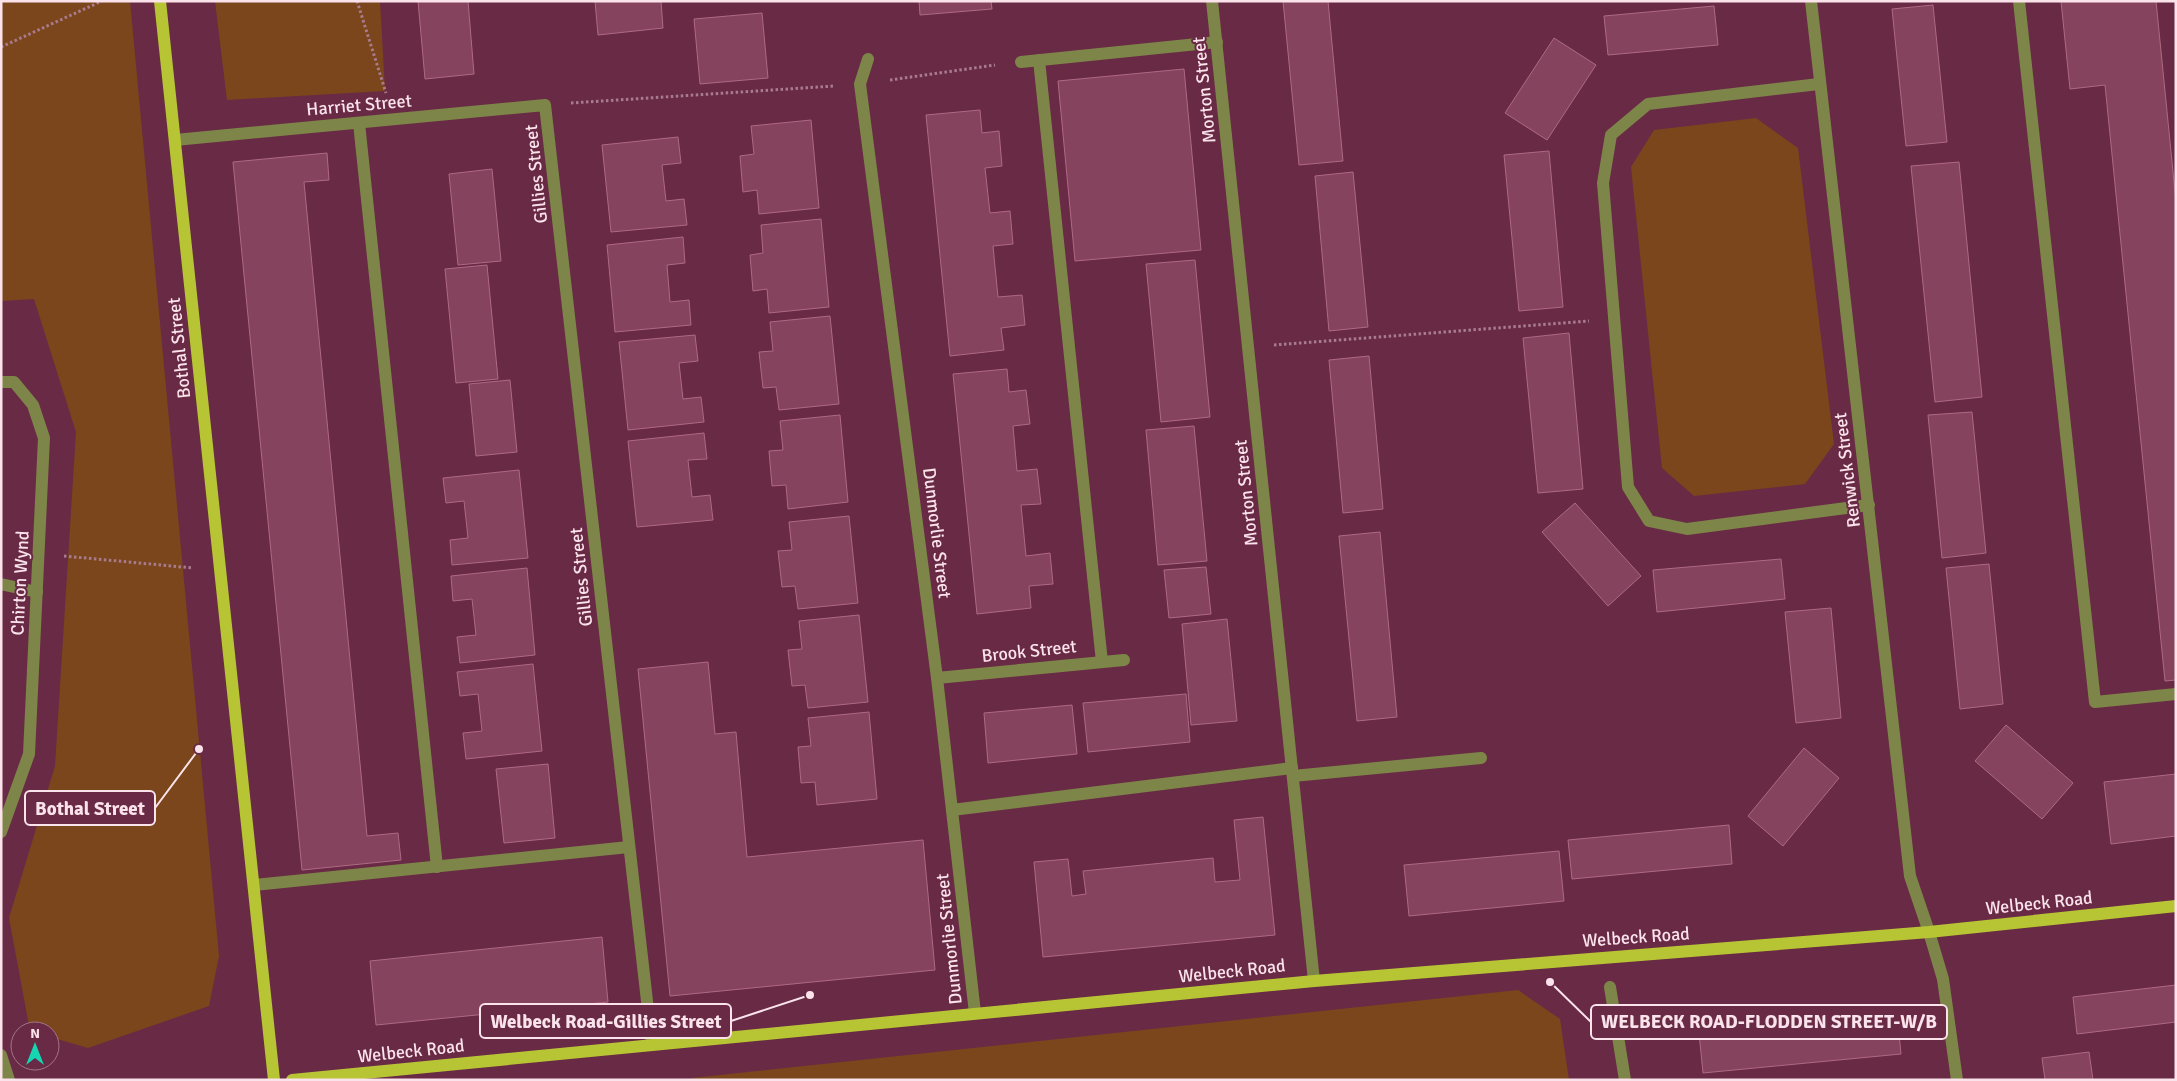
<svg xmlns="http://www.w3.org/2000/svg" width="2177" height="1081" font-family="Signika,sans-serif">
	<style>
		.green { fill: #7b461c }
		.building { fill: #85435e; stroke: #af6984 }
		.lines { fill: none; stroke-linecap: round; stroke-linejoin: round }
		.path { stroke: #a97b8e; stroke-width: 3; stroke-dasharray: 2.5 2.5; stroke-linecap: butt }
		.minor { stroke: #7d8648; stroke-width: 12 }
		.major { stroke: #b7c535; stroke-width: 12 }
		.labels { text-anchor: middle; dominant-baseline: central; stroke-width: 4; stroke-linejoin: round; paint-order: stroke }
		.street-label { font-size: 18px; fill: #fbe3eb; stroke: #692a45 }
		.leader { fill: none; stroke: #fbe3eb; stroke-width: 2 }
		.callout-dot { fill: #fbe3eb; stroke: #692a45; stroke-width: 2 }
		.callout { fill: #692a45; stroke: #fbe3eb; stroke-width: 2 }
		.callout-label { font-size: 19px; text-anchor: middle; font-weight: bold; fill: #fbe3eb }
	</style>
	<rect width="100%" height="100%" fill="#692a45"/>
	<!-- green -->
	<g class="green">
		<path d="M1,1H130L219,956L209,1006L88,1048L50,1037V1031H30L9,918L55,766L76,432L34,299L1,301Z"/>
		<path d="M215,1H380L385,91L227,100Z"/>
		<path d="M1756,118L1798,148L1834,444L1805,484L1694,496L1662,468L1631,167L1654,130Z"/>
		<path d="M1518,990L1560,1019L1569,1080H692V1078Z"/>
	</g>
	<!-- building -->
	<g class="building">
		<path d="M418,1H468L474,74L425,79Z"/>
		<path d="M595,1H661L663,28L598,35Z"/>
		<path d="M919,1H991L992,9L920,15Z"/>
		<path d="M1283,1H1328L1343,161L1299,165Z"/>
		<path d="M2061,1H2156L2176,202V680L2165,681L2105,85L2070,89Z"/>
		<path d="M1933,5L1947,142L1906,146L1892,9Z"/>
		<path d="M1714,6L1718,45L1608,55L1604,16Z"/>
		<path d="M762,13L768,78L700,84L694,19Z"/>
		<path d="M1554,38L1596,65L1547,140L1505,113Z"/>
		<path d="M1184,69L1201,250L1075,261L1058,81Z"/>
		<path d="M980,110L982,133L999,131L1002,166L985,168L990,213L1010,211L1013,244L993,246L998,297L1022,295L1025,325L1001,328L1004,350L950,356L926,115Z"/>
		<path d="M811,120L819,208L759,214L757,190L743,192L740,156L754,154L751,126Z"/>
		<path d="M678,137L681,163L662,165L666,201L684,199L687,225L611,232L602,145Z"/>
		<path d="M1549,151L1563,307L1519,311L1504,155Z"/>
		<path d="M327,153L329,180L304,182L367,836L398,833L401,860L302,870L233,162Z"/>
		<path d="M1959,162L1982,397L1935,402L1911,166Z"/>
		<path d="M492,169L501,261L458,265L449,174Z"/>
		<path d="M1353,172L1368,327L1329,331L1315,176Z"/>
		<path d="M821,219L829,307L769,313L767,289L753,291L750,255L763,253L761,225Z"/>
		<path d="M683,237L685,263L667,265L670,302L689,300L691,325L615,332L607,245Z"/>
		<path d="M1195,260L1210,417L1161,422L1146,264Z"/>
		<path d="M487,265L498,379L456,383L445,269Z"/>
		<path d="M830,316L839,404L779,410L776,387L763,388L759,352L773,351L770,322Z"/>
		<path d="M1569,333L1583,489L1538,493L1523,338Z"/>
		<path d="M695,335L698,361L679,363L683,399L701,397L704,422L628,430L619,342Z"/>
		<path d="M1369,356L1383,509L1343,513L1329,360Z"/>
		<path d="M1007,369L1009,392L1026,390L1030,424L1013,426L1017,471L1037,469L1041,504L1021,505L1026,556L1050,553L1053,584L1029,586L1031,608L977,614L953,374Z"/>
		<path d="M510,380L517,452L476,456L469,384Z"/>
		<path d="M1972,412L1986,553L1942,558L1928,415Z"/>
		<path d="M840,415L848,502L788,509L786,485L772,486L769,451L783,450L780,421Z"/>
		<path d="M1194,426L1207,561L1158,565L1146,430Z"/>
		<path d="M704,433L707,459L688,460L692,497L710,495L713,520L637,527L628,441Z"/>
		<path d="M519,470L528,558L452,565L450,540L468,538L464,501L446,503L443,478Z"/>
		<path d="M1575,503L1641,576L1608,606L1542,532Z"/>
		<path d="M849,516L858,603L798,609L795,586L782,587L778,551L792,550L789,522Z"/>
		<path d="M1380,532L1397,717L1357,721L1339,536Z"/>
		<path d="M1781,559L1785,599L1657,612L1653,570Z"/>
		<path d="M1989,564L2003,704L1960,709L1946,568Z"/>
		<path d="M1206,567L1211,614L1169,618L1164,570Z"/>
		<path d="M527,568L535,655L460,663L457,637L476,635L472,599L453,601L451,576Z"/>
		<path d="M1831,608L1841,718L1796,723L1785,612Z"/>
		<path d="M859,615L868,702L808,708L805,685L792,686L788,650L802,649L799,621Z"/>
		<path d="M1227,619L1237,721L1191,725L1182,624Z"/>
		<path d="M708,662L715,734L736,732L747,857L923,840L935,970L670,996L638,669Z"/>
		<path d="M533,664L542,751L466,759L463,733L482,731L478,694L460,696L457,672Z"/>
		<path d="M1186,694L1190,742L1088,752L1083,703Z"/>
		<path d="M1072,705L1077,754L988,763L984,713Z"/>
		<path d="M869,712L877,799L817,805L815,782L801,783L798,747L811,746L808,718Z"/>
		<path d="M2006,725L2073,783L2042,819L1975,761Z"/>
		<path d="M1804,748L1839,778L1783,846L1748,816Z"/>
		<path d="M548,764L555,838L504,843L496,769Z"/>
		<path d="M2176,774V836L2111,844L2104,782Z"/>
		<path d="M1263,817L1275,935L1043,957L1034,862L1068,859L1072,896L1086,894L1083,871L1213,858L1215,882L1240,880L1234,820Z"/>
		<path d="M1729,825L1732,864L1572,879L1568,840Z"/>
		<path d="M1559,851L1564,901L1409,916L1404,865Z"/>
		<path d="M602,937L608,1002L376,1025L370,961Z"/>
		<path d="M2176,985V1022L2077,1034L2073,997Z"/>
		<path d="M1897,1014L1901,1054L1703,1073L1699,1033Z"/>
		<path d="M2089,1052L2093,1080H2045L2042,1058Z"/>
	</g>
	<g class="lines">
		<!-- path -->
		<g class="path">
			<path d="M357,1L386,93"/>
			<path d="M1,47L102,1"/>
			<path d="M890,80L995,65"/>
			<path d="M571,103L834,86"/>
			<path d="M1274,345L1589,321"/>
			<path d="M64,556L193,568"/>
		</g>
		<!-- minor -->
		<g class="minor">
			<path d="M1212,1L1314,981"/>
			<path d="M1811,1L1910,876L1929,932L1943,979L1957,1080"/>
			<path d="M2019,1L2095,702L2176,694"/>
			<path d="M868,59L860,84L937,678L975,1013"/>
			<path d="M1039,60L1102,662"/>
			<path d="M1021,62L1217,42"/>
			<path d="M1819,84L1648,104L1611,135L1603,183L1628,487L1649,521L1687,529L1869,505"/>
			<path d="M359,123L437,867"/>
			<path d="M175,140L545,105L652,1045"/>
			<path d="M1,382H14L33,405L44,438L29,754L1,832"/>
			<path d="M1,584L37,592"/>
			<path d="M937,678L1124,660"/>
			<path d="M1293,776L1481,758"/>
			<path d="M952,810L1292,768"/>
			<path d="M254,885L629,847"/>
			<path d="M1610,987L1625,1080"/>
			<path d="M1,1055L9,1080"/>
		</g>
		<!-- major -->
		<g class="major">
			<path d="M160,1L274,1080"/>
			<path d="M292,1080L1314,981L1929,932L2176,906"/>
		</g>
	</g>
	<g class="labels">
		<!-- street labels -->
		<g class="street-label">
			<text transform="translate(1204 90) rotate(-96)">Morton Street</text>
			<text transform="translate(359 105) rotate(-5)">Harriet Street</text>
			<text transform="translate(536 174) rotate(-96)">Gillies Street</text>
			<text transform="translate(179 348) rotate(-96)">Bothal Street</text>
			<text transform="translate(1847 470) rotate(-97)">Renwick Street</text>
			<text transform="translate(1246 493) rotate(-96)">Morton Street</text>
			<text transform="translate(937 533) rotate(83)">Dunmorlie Street</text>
			<text transform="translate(581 577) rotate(-96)">Gillies Street</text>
			<text transform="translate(20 583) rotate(-87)">Chirton Wynd</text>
			<text transform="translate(1029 651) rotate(-6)">Brook Street</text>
			<text transform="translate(2039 903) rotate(-6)">Welbeck Road</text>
			<text transform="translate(1636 937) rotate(-4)">Welbeck Road</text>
			<text transform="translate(949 939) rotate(-96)">Dunmorlie Street</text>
			<text transform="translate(1232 971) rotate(-6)">Welbeck Road</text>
			<text transform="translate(411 1051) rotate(-6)">Welbeck Road</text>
		</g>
	</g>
	<!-- callouts -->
	<path class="leader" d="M199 749L155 808M810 995L731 1021M1550 982L1591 1022"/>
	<g class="callout-dot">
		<circle cx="199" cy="749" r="5"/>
		<circle cx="810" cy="995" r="5"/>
		<circle cx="1550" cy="982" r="5"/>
	</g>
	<g class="callout">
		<rect x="25" y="791" width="130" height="34" rx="5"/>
		<rect x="480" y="1004" width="251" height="34" rx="5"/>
		<rect x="1591" y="1005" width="356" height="34" rx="5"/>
	</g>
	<g class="callout-label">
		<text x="90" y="815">Bothal Street</text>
		<text x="606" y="1028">Welbeck Road-Gillies Street</text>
		<text x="1769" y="1028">WELBECK ROAD-FLODDEN STREET-W/B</text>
	</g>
	<!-- border -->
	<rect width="2177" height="1081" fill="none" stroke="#fbe3eb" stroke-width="5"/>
	<!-- north arrow -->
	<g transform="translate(35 1046)"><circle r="24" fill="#692a45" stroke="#a37487"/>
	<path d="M0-4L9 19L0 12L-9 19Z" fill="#16d5b3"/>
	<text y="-8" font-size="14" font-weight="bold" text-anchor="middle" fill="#fbe3eb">N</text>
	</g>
</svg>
